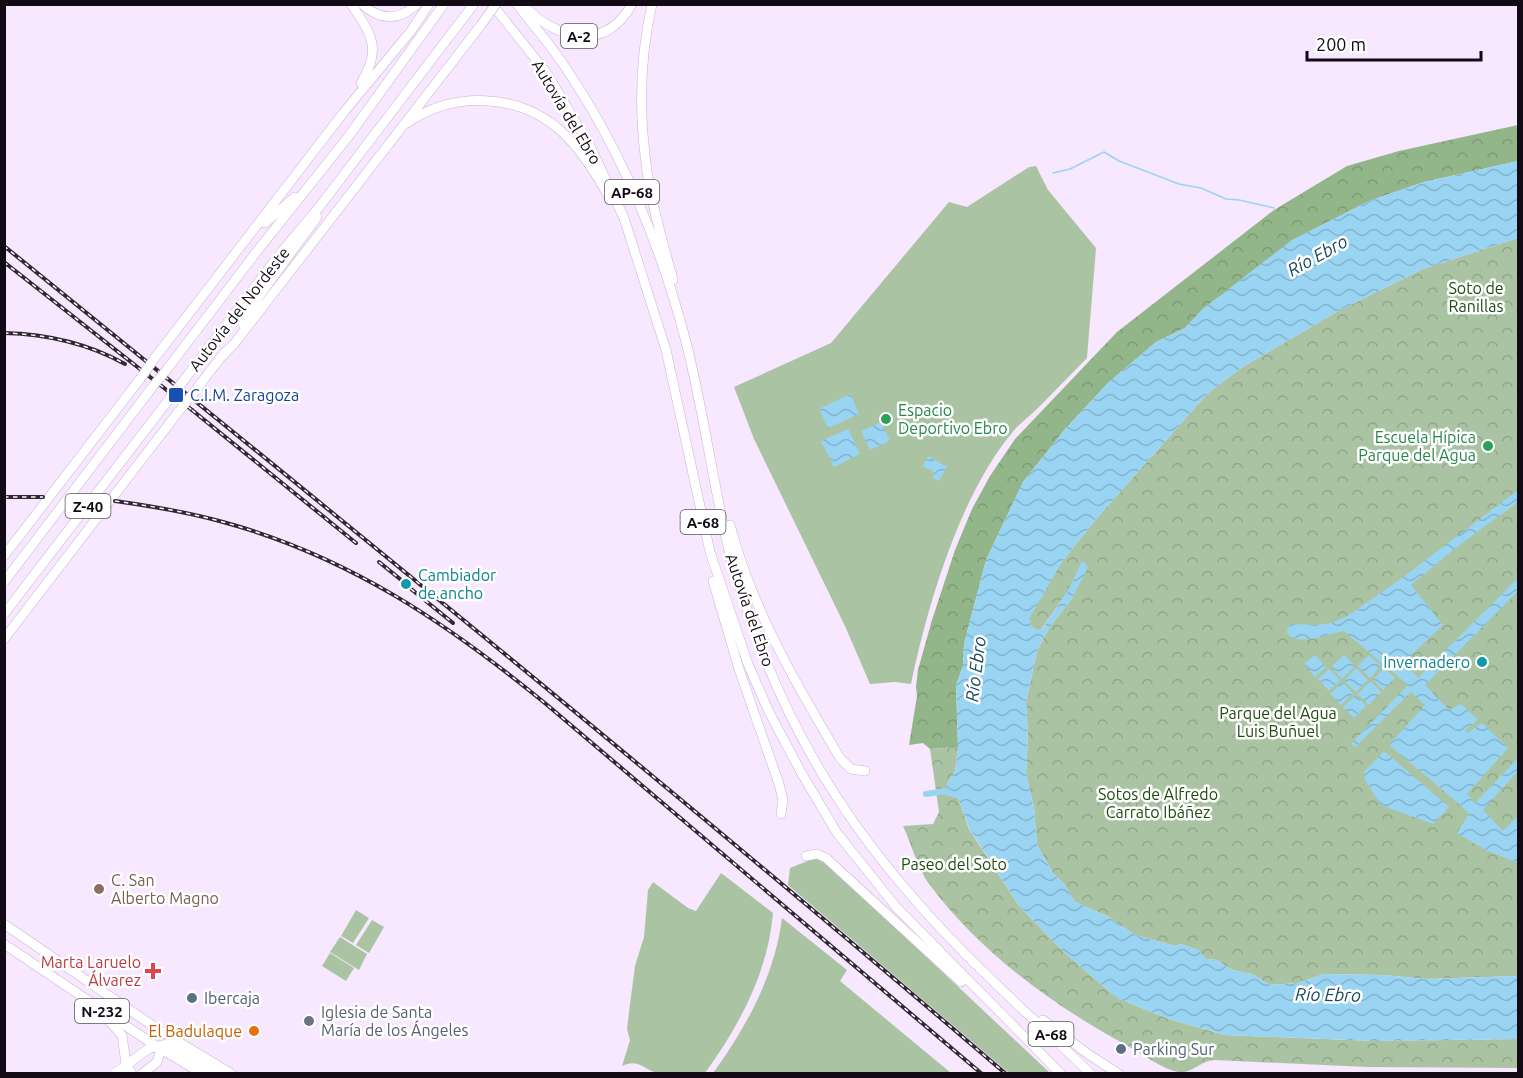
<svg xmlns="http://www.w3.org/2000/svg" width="1523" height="1078" font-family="Ubuntu,sans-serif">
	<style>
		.grass { fill: #aac4a3 }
		.forest { fill: url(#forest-crowns) }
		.park { fill: url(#park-crowns) }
		.water { fill: url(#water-waves) }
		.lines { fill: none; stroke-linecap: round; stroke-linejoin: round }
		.stream { stroke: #9ad4f3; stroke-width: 1.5 }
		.canal { stroke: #9ad4f3; stroke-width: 6 }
		.highway-casing { stroke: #c8b4d1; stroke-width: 10 }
		.highway { stroke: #fff; stroke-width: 9 }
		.rail-casing { stroke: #312834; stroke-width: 4 }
		.rail { stroke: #fff; stroke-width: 1.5; stroke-dasharray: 4.5; stroke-linecap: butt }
		.highway-bridge-casing { stroke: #c8b4d1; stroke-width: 10; stroke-linecap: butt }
		.highway-bridge { stroke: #fff; stroke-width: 9 }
		.transit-dot { fill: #1a4fb4; stroke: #fff; stroke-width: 2 }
		.leisure-dot { fill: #2e9e5b; stroke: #fff; stroke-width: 2 }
		.culture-dot { fill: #0f9aa8; stroke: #fff; stroke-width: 2 }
		.education-dot { fill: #8d6e63; stroke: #fff; stroke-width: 2 }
		.health-dot { fill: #e0444e; stroke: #fff; stroke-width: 2 }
		.service-dot { fill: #5c6f8a; stroke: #fff; stroke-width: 2 }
		.worship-dot { fill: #6b7280; stroke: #fff; stroke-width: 2 }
		.food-dot { fill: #e8710a; stroke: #fff; stroke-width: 2 }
		.labels { text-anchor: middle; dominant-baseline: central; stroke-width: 5; stroke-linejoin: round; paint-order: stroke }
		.shield { fill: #fff; stroke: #59545b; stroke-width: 1.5 }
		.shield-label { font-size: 15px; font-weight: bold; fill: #120b15 }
		.street-label { font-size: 16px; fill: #120b15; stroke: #fff }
		.park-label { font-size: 16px; fill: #1e4c0e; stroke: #fff }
		.transit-label { font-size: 16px; fill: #164399; stroke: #fff; text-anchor: start }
		.leisure-label { font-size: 16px; fill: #27864d; stroke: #fff; text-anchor: start }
		.culture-label { font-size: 16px; fill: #0d838f; stroke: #fff; text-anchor: start }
		.education-label { font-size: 16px; fill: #785e54; stroke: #fff; text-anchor: start }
		.health-label { font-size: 16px; fill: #be3a42; stroke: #fff; text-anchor: end }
		.service-label { font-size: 16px; fill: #4e5e75; stroke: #fff; text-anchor: start }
		.worship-label { font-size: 16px; fill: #5b616d; stroke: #fff; text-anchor: start }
		.food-label { font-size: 16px; fill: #c56008; stroke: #fff; text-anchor: end }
		.water-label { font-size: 18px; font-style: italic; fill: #1a495e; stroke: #fff }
	</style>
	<defs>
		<pattern id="forest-crowns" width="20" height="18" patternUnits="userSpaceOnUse" patternTransform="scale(1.5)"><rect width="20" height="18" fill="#92b689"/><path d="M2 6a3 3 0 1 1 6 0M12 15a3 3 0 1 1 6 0" fill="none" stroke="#7d9b75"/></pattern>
		<pattern id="park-crowns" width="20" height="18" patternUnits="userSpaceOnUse" patternTransform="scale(1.5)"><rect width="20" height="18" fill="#aac4a3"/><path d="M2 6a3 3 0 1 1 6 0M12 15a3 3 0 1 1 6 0" fill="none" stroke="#91a78b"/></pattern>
		<pattern id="water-waves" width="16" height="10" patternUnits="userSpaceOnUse" patternTransform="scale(1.5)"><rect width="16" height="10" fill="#9ad4f3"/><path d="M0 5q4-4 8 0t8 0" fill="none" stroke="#84b5cf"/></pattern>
	</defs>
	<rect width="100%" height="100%" fill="#f7e7ff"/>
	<!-- grass -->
	<g class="grass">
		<path d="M1036,166L1048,190L1096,248L1087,358C1071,374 1055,391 1039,407C1032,414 1023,421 1016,428C961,491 928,603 911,684L895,682L870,684L845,626L754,439L734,387L831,343L949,202L967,207L1029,167Z"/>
		<path d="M815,858L822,859L1050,1073H1009L788,885L790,868Z"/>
		<path d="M721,873L773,913C768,973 739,1026 705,1073C694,1074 666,1076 657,1073C644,1069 637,1058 622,1066L630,1040L627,1029L630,1004L635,966L644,937L648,890L653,882L688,908L696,911Z"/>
		<path d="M356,910L369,918L353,943L341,936Z"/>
		<path d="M782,918L847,970L840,981L951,1073H713C746,1028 775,975 782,918Z"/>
		<path d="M372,920L384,927L369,953L356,945Z"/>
		<path d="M340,937L367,954L359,970L330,952Z"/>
		<path d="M330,953L354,968L346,981L322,966Z"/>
	</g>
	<!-- forest -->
	<path class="forest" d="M1518,125V161L1424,182L1369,201L1293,240L1203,309L1185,328L1156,342L1108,383L1066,428L1023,482L986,560L964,644L963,666L956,685L958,747L930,749L923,743L909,745L917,696L916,687L918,670L932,620L955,550L972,509L990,476L1015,439L1117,332L1274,210L1347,166L1399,151Z"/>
	<!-- park -->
	<g class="park">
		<path d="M1518,238V976L1427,979L1382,975L1324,974L1298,983L1270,985L1252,974L1232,970L1217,960L1206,959L1198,950L1181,944L1175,946L1135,935L1107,916L1075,902L1064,884L1053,873L1037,845L1034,807L1026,775L1028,735L1026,702L1037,651L1049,628L1073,597L1082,561C1073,587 1056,608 1040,631L1033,628L1028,619L1061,563L1096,519L1207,394L1241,368L1340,310L1423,269Z"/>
		<path d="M958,747L955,771L946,786L947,795L958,798L969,829L1019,906L1064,952L1117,998L1172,1020L1225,1035L1375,1041L1518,1039V1068L1367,1067L1215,1060C1201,1060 1193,1074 1178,1072C1163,1069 1147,1057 1133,1049C1056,1007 982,955 929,884C918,869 911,843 903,826L933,824L939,812L930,749Z"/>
	</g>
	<!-- water -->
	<g class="water">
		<path d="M1518,161V238L1423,269L1340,310L1241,368L1207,394L1096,519L1061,563L1029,619L1033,628L1041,630C1056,609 1073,586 1082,560L1088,567L1073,597L1049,628L1037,651L1026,702L1028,735L1026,775L1034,807L1037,845L1053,873L1064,884L1075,902L1107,916L1135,935L1175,946L1181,944L1199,950L1206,959L1217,960L1232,970L1252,974L1270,985L1298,983L1324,974L1382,975L1427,979L1518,976V1039L1375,1041L1225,1035L1172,1020L1117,998L1064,952L1019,906L969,828L958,798L947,795L946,786L955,771L958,747L956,685L963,666L964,644L986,560L1023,482L1066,428L1109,382L1156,342L1185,328L1203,309L1292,240L1369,201L1424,182Z"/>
		<path d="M850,394L859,414L828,428L819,409Z"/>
		<path d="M881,422L890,441L870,450L861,431Z"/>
		<path d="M848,429L860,454L834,467L821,441Z"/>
		<path d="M928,456L947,467L939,481L933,478L935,473L923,466Z"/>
		<path d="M1518,490V502L1454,549L1411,585L1443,625L1404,662L1418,678L1518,578V591L1425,685L1449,710L1461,704L1478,720L1465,730L1467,733L1482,723L1508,748L1467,794L1475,803L1518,758V771L1483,810L1503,831L1518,816V863L1488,851L1457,833L1469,814L1457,802L1389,745L1425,705L1411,692L1355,747L1351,744L1408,685L1344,631C1328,634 1302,646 1288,635L1287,629L1292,624L1317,625L1332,623L1349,615L1402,578Z"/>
		<path d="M1315,655L1326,667L1315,677L1304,664Z"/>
		<path d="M1344,655L1355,666L1342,679L1331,667Z"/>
		<path d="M1369,655L1381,666L1370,678L1358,666Z"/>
		<path d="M1356,668L1368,680L1356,692L1344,681Z"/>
		<path d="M1384,668L1395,678L1383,690L1373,680Z"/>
		<path d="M1329,669L1340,680L1329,691L1318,679Z"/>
		<path d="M1370,681L1381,692L1369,705L1358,694Z"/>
		<path d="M1342,682L1353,693L1341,705L1330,694Z"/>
		<path d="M1356,695L1366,706L1354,718L1343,707Z"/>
		<path d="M1384,751L1449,807L1433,824L1381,805L1365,780L1364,772Z"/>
	</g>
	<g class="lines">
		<!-- stream -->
		<path class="stream" d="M1053,173L1070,169L1104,152L1119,161L1179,184L1201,188L1226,199L1239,200L1274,208"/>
		<!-- canal -->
		<path class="canal" d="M926,794L947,791"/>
		<defs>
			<g id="highway">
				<path d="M351,4C372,35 382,49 361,83"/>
				<path d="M362,4C380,21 400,21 417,4"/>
				<path d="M492,4L546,72L590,146L624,218L666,350L710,552L748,664L769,712L802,774L837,833L897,908L1061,1074"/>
				<path d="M517,4C532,24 549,43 563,64C620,147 661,245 686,342C704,412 713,485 730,555C739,589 752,623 764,656C798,742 849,824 910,894C965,959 1030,1015 1091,1074"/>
				<path d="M652,4C641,53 639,106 645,155C649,197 662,239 673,280"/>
				<path d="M524,6C557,39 605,53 632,4"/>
				<path d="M407,123C454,91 518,93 561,131C582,150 597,175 610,199"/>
				<path d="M265,223L295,197"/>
				<path d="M243,324L260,295L317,217"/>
				<path d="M221,357L234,344L481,25"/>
				<path d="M154,359L344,112L411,31L429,4"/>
				<path d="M168,368L258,250L348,137L444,4"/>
				<path d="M184,380L279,255L320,206L474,4"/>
				<path d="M195,391L224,353"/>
				<path d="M730,525C752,609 796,684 840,758L851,769L865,771"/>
				<path d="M4,556L140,379"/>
				<path d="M713,581L739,669L779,784L783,800L781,814"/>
				<path d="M4,582L154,385"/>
				<path d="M4,614L170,398"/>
				<path d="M4,639L179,411"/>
				<path d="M806,856L817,854L826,858L961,982"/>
				<path d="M4,924L159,1030L232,1074"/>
				<path d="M4,944L156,1046L203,1074"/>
				<path d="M105,1017L122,1035L126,1064L132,1074"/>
				<path d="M1043,1020L1088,1054L1119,1074"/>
				<path d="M114,1074L148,1049L166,1044L219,1074"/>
				<path d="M142,1074L157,1062L162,1046"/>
			</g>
		</defs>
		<!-- highway casing -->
		<use href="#highway" class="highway-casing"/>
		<!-- highway -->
		<use href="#highway" class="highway"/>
		<defs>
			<g id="rail">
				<path d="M4,246C341,519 677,792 1006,1074"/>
				<path d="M4,262L192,410"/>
				<path d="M4,333C46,334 89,344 125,364"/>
				<path d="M192,410L356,543"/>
				<path d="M4,497H43"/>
				<path d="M115,501C151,506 187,512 223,522C348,556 447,623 546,704L982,1074"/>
				<path d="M379,562L400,579"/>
				<path d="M411,589L453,623"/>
			</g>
		</defs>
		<!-- rail casing -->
		<use href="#rail" class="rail-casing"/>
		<!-- rail -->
		<use href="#rail" class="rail"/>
		<defs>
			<g id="highway-bridge">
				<path d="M481,25L496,4"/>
				<path d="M140,379L154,359"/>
				<path d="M154,385L168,368"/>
				<path d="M170,398L184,380"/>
				<path d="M179,411L195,391"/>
			</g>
		</defs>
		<!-- highway-bridge casing -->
		<use href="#highway-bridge" class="highway-bridge-casing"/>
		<!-- highway-bridge -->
		<use href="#highway-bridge" class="highway-bridge"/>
	</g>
	<!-- markers -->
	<rect class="transit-dot" x="168" y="387" width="16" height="16" rx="3"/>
	<g class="leisure-dot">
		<circle cx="886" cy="419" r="6"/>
		<circle cx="1488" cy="446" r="6"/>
	</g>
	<g class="culture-dot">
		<circle cx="406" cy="584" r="6"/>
		<circle cx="1482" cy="662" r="6"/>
	</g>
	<circle class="education-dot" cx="99" cy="889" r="6"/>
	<path class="health-dot" d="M150 962h6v6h6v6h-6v6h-6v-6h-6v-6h6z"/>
	<g class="service-dot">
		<circle cx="192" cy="998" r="6"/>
		<circle cx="1121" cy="1049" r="6"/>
	</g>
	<circle class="worship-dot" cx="309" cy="1021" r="6"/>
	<circle class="food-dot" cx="254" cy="1031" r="6"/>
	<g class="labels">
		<!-- shield labels -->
		<g class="shield">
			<rect x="561" y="24" width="36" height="24" rx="4.5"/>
			<rect x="605" y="180" width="54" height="24" rx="4.5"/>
			<rect x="65.5" y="494" width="45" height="24" rx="4.5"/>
			<rect x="680.5" y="510" width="45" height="24" rx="4.5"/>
			<rect x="75" y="999" width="54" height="24" rx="4.5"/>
			<rect x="1028.5" y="1022" width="45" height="24" rx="4.5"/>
		</g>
		<g class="shield-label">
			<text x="579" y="36">A-2</text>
			<text x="632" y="192">AP-68</text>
			<text x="88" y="506">Z-40</text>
			<text x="703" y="522">A-68</text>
			<text x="102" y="1011">N-232</text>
			<text x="1051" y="1034">A-68</text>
		</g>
		<!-- street labels -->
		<g class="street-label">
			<text transform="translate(567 112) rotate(59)">Autovía del Ebro</text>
			<text transform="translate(239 309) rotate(-52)">Autovía del Nordeste</text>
			<text transform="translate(750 610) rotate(71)">Autovía del Ebro</text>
		</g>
		<!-- park labels -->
		<g class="park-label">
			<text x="1476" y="288">Soto de<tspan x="1476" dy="18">Ranillas</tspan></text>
			<text x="1278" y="713">Parque del Agua<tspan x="1278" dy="18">Luis Buñuel</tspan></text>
			<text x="1158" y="794">Sotos de Alfredo<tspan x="1158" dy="18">Carrato Ibáñez</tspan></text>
			<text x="954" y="864">Paseo del Soto</text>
		</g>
		<!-- transit labels -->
		<g class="transit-label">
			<text x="190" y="395">C.I.M. Zaragoza</text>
		</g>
		<!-- leisure labels -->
		<g class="leisure-label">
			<text x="898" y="410">Espacio<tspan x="898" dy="18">Deportivo Ebro</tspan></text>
			<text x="1476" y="437" text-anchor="end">Escuela Hípica<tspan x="1476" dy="18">Parque del Agua</tspan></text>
		</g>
		<!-- culture labels -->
		<g class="culture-label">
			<text x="418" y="575">Cambiador<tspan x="418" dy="18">de ancho</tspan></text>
			<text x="1470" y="662" text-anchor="end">Invernadero</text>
		</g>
		<!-- education labels -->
		<g class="education-label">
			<text x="111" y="880">C. San<tspan x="111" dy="18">Alberto Magno</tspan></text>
		</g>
		<!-- health labels -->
		<g class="health-label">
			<text x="141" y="962">Marta Laruelo<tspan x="141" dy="18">Álvarez</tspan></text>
		</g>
		<!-- service labels -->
		<g class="service-label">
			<text x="204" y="998">Ibercaja</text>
			<text x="1133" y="1049">Parking Sur</text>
		</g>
		<!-- worship labels -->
		<g class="worship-label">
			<text x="321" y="1012">Iglesia de Santa<tspan x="321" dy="18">María de los Ángeles</tspan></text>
		</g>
		<!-- food labels -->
		<g class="food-label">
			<text x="242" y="1031">El Badulaque</text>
		</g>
		<!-- water labels -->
		<g class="water-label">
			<text transform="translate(1317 255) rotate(-29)">Río Ebro</text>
			<text transform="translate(975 669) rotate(-83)">Río Ebro</text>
			<text transform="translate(1328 994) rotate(1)">Río Ebro</text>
		</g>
	</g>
	<!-- border -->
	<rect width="1523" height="1078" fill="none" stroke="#120b15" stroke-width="12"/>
	<!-- scale -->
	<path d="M1307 51v9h174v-9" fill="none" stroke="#120b15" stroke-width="3"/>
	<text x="1316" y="51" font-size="18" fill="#120b15" stroke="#ffffff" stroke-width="4.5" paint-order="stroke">200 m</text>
</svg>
